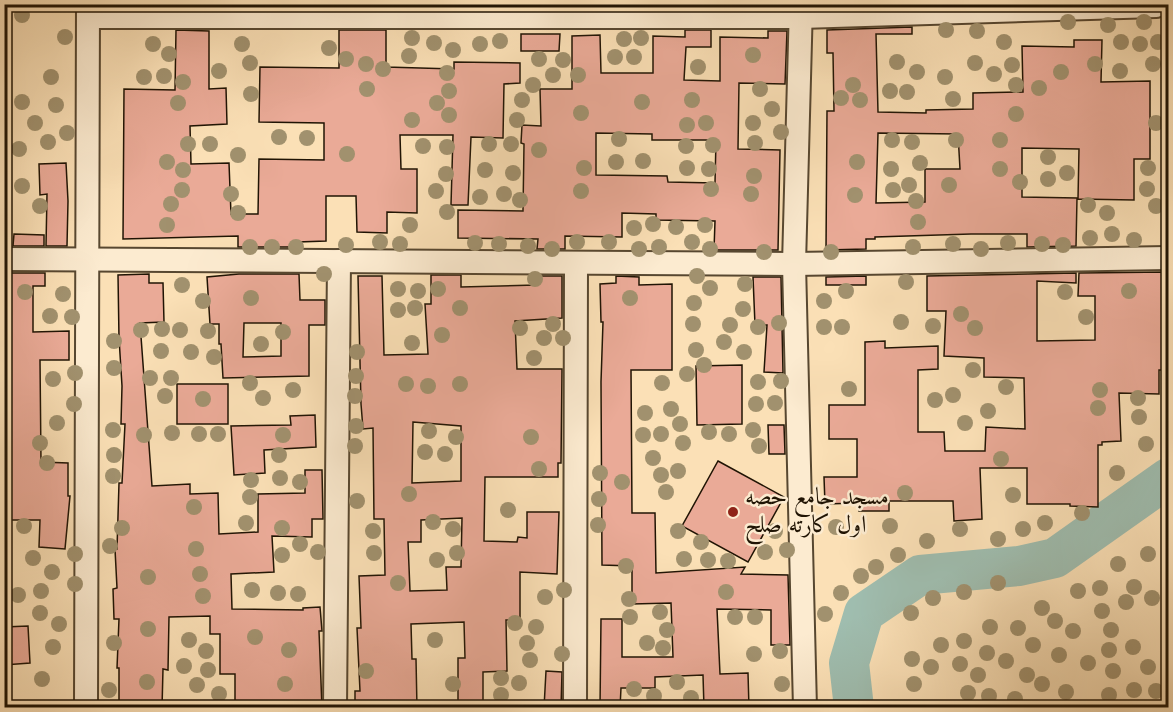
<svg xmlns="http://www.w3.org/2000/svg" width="1173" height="712" font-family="'Old Standard TT',Amiri,serif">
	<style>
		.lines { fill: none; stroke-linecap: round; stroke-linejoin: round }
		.river { stroke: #9fbdaf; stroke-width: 40 }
		.building { fill: #eaaa97; stroke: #201404; stroke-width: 1.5; fill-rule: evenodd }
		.street-casing { stroke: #574730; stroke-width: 26 }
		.street { stroke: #fcebd0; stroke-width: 22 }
		.tree { fill: #a1916e }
		.poi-dot { fill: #8f2418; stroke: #fcebd0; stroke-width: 2 }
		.labels { text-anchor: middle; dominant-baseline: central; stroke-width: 5; stroke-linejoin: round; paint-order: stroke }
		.poi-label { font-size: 24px; fill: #201404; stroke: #fcebd0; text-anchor: start }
	</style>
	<rect width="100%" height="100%" fill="#fbe0b6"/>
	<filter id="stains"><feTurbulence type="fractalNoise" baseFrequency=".00333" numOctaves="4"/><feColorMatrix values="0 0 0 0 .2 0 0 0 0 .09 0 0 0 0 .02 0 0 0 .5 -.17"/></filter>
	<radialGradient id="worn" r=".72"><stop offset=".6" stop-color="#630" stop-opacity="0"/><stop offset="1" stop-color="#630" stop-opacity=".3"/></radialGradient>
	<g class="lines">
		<!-- river -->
		<path class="river" d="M854,708L849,663L864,613L920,575L1019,566L1055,558L1168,478"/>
	</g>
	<!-- building -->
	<g class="building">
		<path d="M912,27V34H876L878,112L926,113V110L973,109V93L1023,92L1022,46L1074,47V40H1102L1101,82L1150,81V159H1134V200L1078,199L1079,149L1022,148V197L1077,198L1076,246L1027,247V234H971L875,237V239H866V249L826,250L827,111H834L833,53H827V30ZM878,133L958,134L960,169H925V202L876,203Z"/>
		<path d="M176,30L209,31V89L226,88L227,124L190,126L191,164L229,163L231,214H258L259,159L324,160V123L259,122L260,67L339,68V30H386V67L454,69V62L520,63V83L504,84L503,138L471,137L468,205H451L453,135H400L401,169H417V213L387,212V233L357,232L356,196H326V241L298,242L299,247H238V236L123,239L124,89L175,90Z"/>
		<path d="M685,30H711V47H686L684,80L720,81V37L768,38V31H787L785,84L739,83L738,149L780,150L778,250H714L715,221L656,220V214L622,213V237L565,236V249H537L538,239L458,238V210L523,211L524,144L521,143L522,125L541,126L540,89H572V36L600,35L601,73H653V36L685,37ZM596,133L652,134V140H716L715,183L668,182L667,176L596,175Z"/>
		<path d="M521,34H560L559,51H521Z"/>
		<path d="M66,163L68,201L67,246H46L47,194L40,195L39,164Z"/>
		<path d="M14,234L44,235V246H13Z"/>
		<path d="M1168,272V370H1159V394L1119,393L1121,441L1102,442V445H1098V507L1070,506V504H1027V468H980L982,519L954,521L953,501H889V511H859V503L825,504L824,477H857V439H829V405H865V342L885,341V348L938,346V369L918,370V432H944L945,451H985L986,427L1025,429L1024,378L984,377V358L944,356L946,311H927V276L1076,273V283L1037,281V341L1095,340V296H1078L1079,273Z"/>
		<path d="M4,273H45V286H33V332L69,331V360H40L41,462L68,463V496H70L65,549L39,547L40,520H10L11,473H4Z"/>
		<path d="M149,274V283H163L164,322L140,323L152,486L190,484V494L218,493L219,534L258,532V494L305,493V470H322L323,519H312V537L272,536L274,572L231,574L232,609L303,610V608L320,607L322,631H319L322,708H235V674H220V634H210V616L169,617L168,670L163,669L162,708H119V668H117L119,619H114L113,589L117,588L115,549H117L119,483H122L125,424H121L122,386L119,338L118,275Z"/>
		<path d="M239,274H299L300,300H325V325H309V376L223,378L221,344H219V324H210L207,277ZM244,323H281V356L243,357Z"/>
		<path d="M431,275H461V287L536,285L537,276H562V318L515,321L517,369H562L561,463H558V477H485L484,541L517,542L518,537L527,538V512H559L557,574L520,572V620H506L507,671L483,672V708H458V658H465L464,622L411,624L412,659H416L417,708H355V691H360L357,628H361L359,576L385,575L384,519H374L373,428L363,429L361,404L358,276H382L384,355L428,354L425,304H431ZM413,422L461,426V481L412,483ZM462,518L461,567H446L447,590L410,591L408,542H421V520Z"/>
		<path d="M616,276L639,277V285L672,284V370H631L632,513H655L656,573L745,567L741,574L788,575L790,645H771V610L717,609L720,674L748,673L749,708H704L703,675L655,677V688H621L620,708H600L601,619H622V657H673L671,603L632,604V566L602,565L601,382L603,322H601L600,284L616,283Z"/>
		<path d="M866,276V285H826V277Z"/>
		<path d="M753,277H781L783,373L764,372L767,325H755Z"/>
		<path d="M742,365V424L697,425L696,366Z"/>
		<rect x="177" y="384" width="51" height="40"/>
		<path d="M315,415L316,447L264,450L265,473L234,475L231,426L291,425L290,416Z"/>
		<path d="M768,425H784L785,454H769Z"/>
		<path d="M718,461L784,497L748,562L682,526Z"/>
		<path d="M28,626L30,663L4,665V627Z"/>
		<path d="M546,671L562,672L561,708H544Z"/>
	</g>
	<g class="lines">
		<defs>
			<g id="street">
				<path d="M801,4L794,264L805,708"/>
				<path d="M88,17H801L1156,6"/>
				<path d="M4,259L794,264L1168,258"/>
				<path d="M86,708L88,4"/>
				<path d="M335,708L339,261"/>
				<path d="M575,708L576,263"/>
			</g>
		</defs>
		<!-- street casing -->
		<use href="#street" class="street-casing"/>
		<!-- street -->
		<use href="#street" class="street"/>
	</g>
	<!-- trees -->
	<g class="tree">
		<circle cx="22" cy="15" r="8"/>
		<circle cx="1068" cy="22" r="8"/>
		<circle cx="1144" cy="22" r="8"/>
		<circle cx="1108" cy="25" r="8"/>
		<circle cx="946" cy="30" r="8"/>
		<circle cx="977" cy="31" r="8"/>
		<circle cx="65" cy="37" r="8"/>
		<circle cx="412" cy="38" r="8"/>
		<circle cx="641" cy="38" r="8"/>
		<circle cx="624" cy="39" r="8"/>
		<circle cx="500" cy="41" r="8"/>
		<circle cx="1004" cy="42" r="8"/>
		<circle cx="1121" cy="42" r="8"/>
		<circle cx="1158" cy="42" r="8"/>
		<circle cx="434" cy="43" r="8"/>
		<circle cx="153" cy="44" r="8"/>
		<circle cx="242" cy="44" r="8"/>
		<circle cx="480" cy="44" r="8"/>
		<circle cx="1140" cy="44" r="8"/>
		<circle cx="329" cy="48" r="8"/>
		<circle cx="453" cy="50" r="8"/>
		<circle cx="169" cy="54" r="8"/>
		<circle cx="753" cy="55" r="8"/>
		<circle cx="409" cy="56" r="8"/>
		<circle cx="615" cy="57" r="8"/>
		<circle cx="634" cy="57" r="8"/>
		<circle cx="346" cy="59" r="8"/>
		<circle cx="539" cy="59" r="8"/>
		<circle cx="563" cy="60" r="8"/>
		<circle cx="897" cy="62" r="8"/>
		<circle cx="250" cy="63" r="8"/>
		<circle cx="975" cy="63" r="8"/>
		<circle cx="366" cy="64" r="8"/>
		<circle cx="1095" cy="64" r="8"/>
		<circle cx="1153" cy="64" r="8"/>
		<circle cx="1012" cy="65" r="8"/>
		<circle cx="698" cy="67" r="8"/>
		<circle cx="383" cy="69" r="8"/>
		<circle cx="219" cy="71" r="8"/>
		<circle cx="1120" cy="71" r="8"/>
		<circle cx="917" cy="72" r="8"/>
		<circle cx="1061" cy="72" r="8"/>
		<circle cx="447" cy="73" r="8"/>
		<circle cx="994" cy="74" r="8"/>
		<circle cx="553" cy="75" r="8"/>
		<circle cx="578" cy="75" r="8"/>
		<circle cx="164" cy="76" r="8"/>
		<circle cx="51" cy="77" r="8"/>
		<circle cx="144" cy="77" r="8"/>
		<circle cx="945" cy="77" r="8"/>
		<circle cx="183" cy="82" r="8"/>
		<circle cx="533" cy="85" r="8"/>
		<circle cx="853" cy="85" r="8"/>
		<circle cx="1016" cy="85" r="8"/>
		<circle cx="1039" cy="88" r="8"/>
		<circle cx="367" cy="89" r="8"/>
		<circle cx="760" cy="89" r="8"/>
		<circle cx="449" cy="91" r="8"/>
		<circle cx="890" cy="91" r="8"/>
		<circle cx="907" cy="92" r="8"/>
		<circle cx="251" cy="94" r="8"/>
		<circle cx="841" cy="98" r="8"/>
		<circle cx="953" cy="99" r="8"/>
		<circle cx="522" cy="100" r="8"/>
		<circle cx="692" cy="100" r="8"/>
		<circle cx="860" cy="100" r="8"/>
		<circle cx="22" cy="102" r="8"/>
		<circle cx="642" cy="102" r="8"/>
		<circle cx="178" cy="103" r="8"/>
		<circle cx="437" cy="103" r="8"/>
		<circle cx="56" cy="105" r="8"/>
		<circle cx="772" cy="109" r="8"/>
		<circle cx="581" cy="113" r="8"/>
		<circle cx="1016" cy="114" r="8"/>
		<circle cx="449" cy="115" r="8"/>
		<circle cx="412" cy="120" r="8"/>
		<circle cx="517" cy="120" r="8"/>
		<circle cx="35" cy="123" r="8"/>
		<circle cx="706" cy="123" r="8"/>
		<circle cx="753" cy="123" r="8"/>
		<circle cx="1156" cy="123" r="8"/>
		<circle cx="687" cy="125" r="8"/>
		<circle cx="781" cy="132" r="8"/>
		<circle cx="67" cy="133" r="8"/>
		<circle cx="279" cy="137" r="8"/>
		<circle cx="307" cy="138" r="8"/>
		<circle cx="619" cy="139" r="8"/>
		<circle cx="892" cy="140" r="8"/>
		<circle cx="956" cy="140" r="8"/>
		<circle cx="1000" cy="140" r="8"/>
		<circle cx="48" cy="142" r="8"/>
		<circle cx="912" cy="142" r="8"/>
		<circle cx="755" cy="143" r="8"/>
		<circle cx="188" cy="144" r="8"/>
		<circle cx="210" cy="144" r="8"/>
		<circle cx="489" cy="144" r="8"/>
		<circle cx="511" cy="144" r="8"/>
		<circle cx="713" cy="145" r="8"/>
		<circle cx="423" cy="146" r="8"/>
		<circle cx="686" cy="146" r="8"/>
		<circle cx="447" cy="147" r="8"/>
		<circle cx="19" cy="149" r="8"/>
		<circle cx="539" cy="150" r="8"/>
		<circle cx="347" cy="154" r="8"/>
		<circle cx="238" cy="155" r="8"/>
		<circle cx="1048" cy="157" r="8"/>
		<circle cx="643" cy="161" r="8"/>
		<circle cx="167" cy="162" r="8"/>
		<circle cx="616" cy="162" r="8"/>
		<circle cx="857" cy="162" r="8"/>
		<circle cx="920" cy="163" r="8"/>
		<circle cx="584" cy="168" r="8"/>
		<circle cx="687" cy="168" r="8"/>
		<circle cx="1148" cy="168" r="8"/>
		<circle cx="709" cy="169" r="8"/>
		<circle cx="891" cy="169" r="8"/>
		<circle cx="1000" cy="169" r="8"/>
		<circle cx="183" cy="170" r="8"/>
		<circle cx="485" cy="170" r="8"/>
		<circle cx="513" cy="173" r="8"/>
		<circle cx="1067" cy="173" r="8"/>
		<circle cx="446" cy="174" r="8"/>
		<circle cx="754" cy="176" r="8"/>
		<circle cx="1048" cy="179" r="8"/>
		<circle cx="1020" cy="182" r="8"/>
		<circle cx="909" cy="185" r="8"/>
		<circle cx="949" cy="185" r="8"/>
		<circle cx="22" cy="186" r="8"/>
		<circle cx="711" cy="189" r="8"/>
		<circle cx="1147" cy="189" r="8"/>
		<circle cx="182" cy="190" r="8"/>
		<circle cx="893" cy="190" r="8"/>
		<circle cx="436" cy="191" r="8"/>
		<circle cx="581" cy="191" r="8"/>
		<circle cx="231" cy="194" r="8"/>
		<circle cx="504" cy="194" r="8"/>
		<circle cx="751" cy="194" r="8"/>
		<circle cx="855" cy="195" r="8"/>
		<circle cx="480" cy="197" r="8"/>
		<circle cx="520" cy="200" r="8"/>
		<circle cx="916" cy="201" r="8"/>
		<circle cx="171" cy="204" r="8"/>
		<circle cx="1088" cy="205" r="8"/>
		<circle cx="40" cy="206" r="8"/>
		<circle cx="1156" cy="206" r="8"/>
		<circle cx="447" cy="212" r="8"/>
		<circle cx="238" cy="213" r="8"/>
		<circle cx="1107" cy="213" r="8"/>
		<circle cx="918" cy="222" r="8"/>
		<circle cx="653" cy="224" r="8"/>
		<circle cx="167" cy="225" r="8"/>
		<circle cx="410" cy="225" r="8"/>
		<circle cx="705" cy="225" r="8"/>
		<circle cx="676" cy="227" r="8"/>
		<circle cx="634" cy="228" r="8"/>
		<circle cx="1112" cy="234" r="8"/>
		<circle cx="1090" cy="238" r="8"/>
		<circle cx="1134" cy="240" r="8"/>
		<circle cx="380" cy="242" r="8"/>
		<circle cx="577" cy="242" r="8"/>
		<circle cx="609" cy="242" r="8"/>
		<circle cx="692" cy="242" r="8"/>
		<circle cx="475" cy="243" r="8"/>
		<circle cx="1008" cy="243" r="8"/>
		<circle cx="400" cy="244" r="8"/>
		<circle cx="499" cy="244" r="8"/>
		<circle cx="953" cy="244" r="8"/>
		<circle cx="1042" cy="244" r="8"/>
		<circle cx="346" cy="245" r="8"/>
		<circle cx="1063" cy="245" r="8"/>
		<circle cx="528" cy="246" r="8"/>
		<circle cx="250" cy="247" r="8"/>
		<circle cx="272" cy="247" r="8"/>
		<circle cx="296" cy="247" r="8"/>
		<circle cx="659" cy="247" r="8"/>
		<circle cx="913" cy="247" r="8"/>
		<circle cx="552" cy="249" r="8"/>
		<circle cx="639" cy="249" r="8"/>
		<circle cx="710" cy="249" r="8"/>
		<circle cx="981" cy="249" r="8"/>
		<circle cx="764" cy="252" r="8"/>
		<circle cx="831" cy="252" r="8"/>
		<circle cx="324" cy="274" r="8"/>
		<circle cx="697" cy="276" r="8"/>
		<circle cx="535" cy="279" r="8"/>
		<circle cx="906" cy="282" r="8"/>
		<circle cx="745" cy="284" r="8"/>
		<circle cx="182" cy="285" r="8"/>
		<circle cx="710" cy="288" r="8"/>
		<circle cx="398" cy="289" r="8"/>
		<circle cx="438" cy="289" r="8"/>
		<circle cx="418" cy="291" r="8"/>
		<circle cx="846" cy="291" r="8"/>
		<circle cx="1129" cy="291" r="8"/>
		<circle cx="25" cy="292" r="8"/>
		<circle cx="1065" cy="292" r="8"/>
		<circle cx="63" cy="294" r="8"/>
		<circle cx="251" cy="298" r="8"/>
		<circle cx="630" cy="298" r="8"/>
		<circle cx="203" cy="301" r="8"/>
		<circle cx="824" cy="301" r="8"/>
		<circle cx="694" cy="303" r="8"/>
		<circle cx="415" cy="308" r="8"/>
		<circle cx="460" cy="308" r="8"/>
		<circle cx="743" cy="309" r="8"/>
		<circle cx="398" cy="310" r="8"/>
		<circle cx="961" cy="314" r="8"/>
		<circle cx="50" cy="316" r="8"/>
		<circle cx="72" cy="317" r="8"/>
		<circle cx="1086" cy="317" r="8"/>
		<circle cx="901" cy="322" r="8"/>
		<circle cx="779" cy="323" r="8"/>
		<circle cx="553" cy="324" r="8"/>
		<circle cx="693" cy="324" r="8"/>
		<circle cx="730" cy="325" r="8"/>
		<circle cx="933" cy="326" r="8"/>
		<circle cx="758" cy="327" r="8"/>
		<circle cx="824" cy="327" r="8"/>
		<circle cx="842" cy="327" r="8"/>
		<circle cx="520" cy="328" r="8"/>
		<circle cx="975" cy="328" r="8"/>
		<circle cx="162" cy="329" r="8"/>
		<circle cx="141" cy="330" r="8"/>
		<circle cx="180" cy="330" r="8"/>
		<circle cx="208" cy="331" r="8"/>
		<circle cx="283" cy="332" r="8"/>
		<circle cx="442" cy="335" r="8"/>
		<circle cx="544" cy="338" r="8"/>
		<circle cx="563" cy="338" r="8"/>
		<circle cx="114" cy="341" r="8"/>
		<circle cx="724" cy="342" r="8"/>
		<circle cx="412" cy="343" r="8"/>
		<circle cx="261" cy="344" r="8"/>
		<circle cx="696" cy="350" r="8"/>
		<circle cx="161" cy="351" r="8"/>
		<circle cx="191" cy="352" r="8"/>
		<circle cx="357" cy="352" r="8"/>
		<circle cx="744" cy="352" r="8"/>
		<circle cx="214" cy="357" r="8"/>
		<circle cx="534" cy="358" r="8"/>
		<circle cx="704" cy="365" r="8"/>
		<circle cx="114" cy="368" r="8"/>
		<circle cx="973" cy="370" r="8"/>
		<circle cx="75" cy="373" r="8"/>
		<circle cx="687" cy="374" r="8"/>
		<circle cx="356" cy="376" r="8"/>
		<circle cx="150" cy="378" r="8"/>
		<circle cx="171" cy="378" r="8"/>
		<circle cx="53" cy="379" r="8"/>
		<circle cx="781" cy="381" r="8"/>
		<circle cx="758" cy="382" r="8"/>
		<circle cx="250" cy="383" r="8"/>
		<circle cx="662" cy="383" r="8"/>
		<circle cx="406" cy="384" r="8"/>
		<circle cx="460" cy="384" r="8"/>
		<circle cx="428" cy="386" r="8"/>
		<circle cx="1006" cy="387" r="8"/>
		<circle cx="849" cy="389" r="8"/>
		<circle cx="293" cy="390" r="8"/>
		<circle cx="1100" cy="390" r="8"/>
		<circle cx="953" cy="395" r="8"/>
		<circle cx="165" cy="396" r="8"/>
		<circle cx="355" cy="396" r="8"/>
		<circle cx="263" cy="398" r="8"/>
		<circle cx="1138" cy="398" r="8"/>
		<circle cx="203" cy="399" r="8"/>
		<circle cx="935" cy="400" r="8"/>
		<circle cx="775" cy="403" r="8"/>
		<circle cx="74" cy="404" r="8"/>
		<circle cx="756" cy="404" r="8"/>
		<circle cx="1098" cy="408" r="8"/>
		<circle cx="671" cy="409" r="8"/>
		<circle cx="988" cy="411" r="8"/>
		<circle cx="645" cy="413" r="8"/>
		<circle cx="1139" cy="417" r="8"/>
		<circle cx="57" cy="423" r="8"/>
		<circle cx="965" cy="423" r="8"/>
		<circle cx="680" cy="424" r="8"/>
		<circle cx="356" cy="426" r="8"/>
		<circle cx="113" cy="430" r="8"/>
		<circle cx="753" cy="430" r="8"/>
		<circle cx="429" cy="431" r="8"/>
		<circle cx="709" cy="432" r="8"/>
		<circle cx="172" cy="433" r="8"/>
		<circle cx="199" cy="434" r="8"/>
		<circle cx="218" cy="434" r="8"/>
		<circle cx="661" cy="434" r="8"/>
		<circle cx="729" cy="434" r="8"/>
		<circle cx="144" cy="435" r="8"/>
		<circle cx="283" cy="435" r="8"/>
		<circle cx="643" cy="435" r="8"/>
		<circle cx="456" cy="437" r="8"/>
		<circle cx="531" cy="437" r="8"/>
		<circle cx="40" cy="443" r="8"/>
		<circle cx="683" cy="443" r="8"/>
		<circle cx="1146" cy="444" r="8"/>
		<circle cx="355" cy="446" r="8"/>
		<circle cx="759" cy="446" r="8"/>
		<circle cx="425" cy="452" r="8"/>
		<circle cx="445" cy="454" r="8"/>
		<circle cx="114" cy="455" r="8"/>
		<circle cx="279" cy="455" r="8"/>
		<circle cx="653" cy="458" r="8"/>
		<circle cx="1001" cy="459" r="8"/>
		<circle cx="47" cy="463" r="8"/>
		<circle cx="539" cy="469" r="8"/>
		<circle cx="678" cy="471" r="8"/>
		<circle cx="600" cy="473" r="8"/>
		<circle cx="1117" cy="473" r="8"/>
		<circle cx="661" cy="475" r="8"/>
		<circle cx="113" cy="476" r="8"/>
		<circle cx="280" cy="478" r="8"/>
		<circle cx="251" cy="480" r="8"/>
		<circle cx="300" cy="482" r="8"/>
		<circle cx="622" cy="482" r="8"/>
		<circle cx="666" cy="492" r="8"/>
		<circle cx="905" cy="493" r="8"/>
		<circle cx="409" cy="494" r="8"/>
		<circle cx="1013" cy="495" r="8"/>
		<circle cx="250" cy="497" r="8"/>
		<circle cx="599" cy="499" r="8"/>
		<circle cx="357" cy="501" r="8"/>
		<circle cx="194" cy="507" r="8"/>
		<circle cx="508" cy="510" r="8"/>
		<circle cx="1082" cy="513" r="8"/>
		<circle cx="433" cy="522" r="8"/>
		<circle cx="246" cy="523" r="8"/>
		<circle cx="1045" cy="523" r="8"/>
		<circle cx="598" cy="525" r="8"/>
		<circle cx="24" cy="526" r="8"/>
		<circle cx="890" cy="526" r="8"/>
		<circle cx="836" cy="527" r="8"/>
		<circle cx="122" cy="528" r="8"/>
		<circle cx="282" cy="528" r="8"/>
		<circle cx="453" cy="529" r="8"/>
		<circle cx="960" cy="529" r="8"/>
		<circle cx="1023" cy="529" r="8"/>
		<circle cx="373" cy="531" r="8"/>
		<circle cx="678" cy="531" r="8"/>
		<circle cx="775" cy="531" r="8"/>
		<circle cx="998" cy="539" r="8"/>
		<circle cx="927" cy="541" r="8"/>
		<circle cx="701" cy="542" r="8"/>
		<circle cx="300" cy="544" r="8"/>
		<circle cx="110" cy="546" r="8"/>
		<circle cx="196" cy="549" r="8"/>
		<circle cx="787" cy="550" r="8"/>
		<circle cx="318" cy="552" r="8"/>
		<circle cx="765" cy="552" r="8"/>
		<circle cx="374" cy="553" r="8"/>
		<circle cx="457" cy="553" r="8"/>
		<circle cx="75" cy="554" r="8"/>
		<circle cx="1148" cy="554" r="8"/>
		<circle cx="282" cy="555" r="8"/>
		<circle cx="898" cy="555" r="8"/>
		<circle cx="33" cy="558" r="8"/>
		<circle cx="684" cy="559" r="8"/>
		<circle cx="437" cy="560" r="8"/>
		<circle cx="708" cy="560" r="8"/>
		<circle cx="728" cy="561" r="8"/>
		<circle cx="1118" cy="564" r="8"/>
		<circle cx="626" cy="566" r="8"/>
		<circle cx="876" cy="567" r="8"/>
		<circle cx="52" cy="572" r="8"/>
		<circle cx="200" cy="574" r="8"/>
		<circle cx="861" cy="576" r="8"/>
		<circle cx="148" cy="577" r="8"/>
		<circle cx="398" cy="583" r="8"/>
		<circle cx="998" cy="583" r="8"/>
		<circle cx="75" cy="584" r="8"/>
		<circle cx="1134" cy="587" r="8"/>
		<circle cx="1100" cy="588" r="8"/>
		<circle cx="252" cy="590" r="8"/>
		<circle cx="564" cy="590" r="8"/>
		<circle cx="41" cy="591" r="8"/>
		<circle cx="1078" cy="591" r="8"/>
		<circle cx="726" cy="592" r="8"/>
		<circle cx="964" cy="592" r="8"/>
		<circle cx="278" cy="593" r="8"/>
		<circle cx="841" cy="593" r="8"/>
		<circle cx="298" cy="594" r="8"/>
		<circle cx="18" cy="595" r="8"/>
		<circle cx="203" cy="596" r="8"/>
		<circle cx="545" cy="597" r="8"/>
		<circle cx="933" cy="598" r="8"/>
		<circle cx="1152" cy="598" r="8"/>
		<circle cx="629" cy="599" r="8"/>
		<circle cx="1126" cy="602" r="8"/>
		<circle cx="1042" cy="608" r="8"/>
		<circle cx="1102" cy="611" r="8"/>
		<circle cx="660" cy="612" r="8"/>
		<circle cx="40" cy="613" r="8"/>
		<circle cx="911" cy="613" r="8"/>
		<circle cx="825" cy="614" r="8"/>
		<circle cx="630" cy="617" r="8"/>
		<circle cx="735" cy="617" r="8"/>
		<circle cx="755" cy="617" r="8"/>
		<circle cx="1055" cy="621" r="8"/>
		<circle cx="515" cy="623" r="8"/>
		<circle cx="59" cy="624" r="8"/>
		<circle cx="536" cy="627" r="8"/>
		<circle cx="990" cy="627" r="8"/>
		<circle cx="1018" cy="628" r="8"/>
		<circle cx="148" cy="629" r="8"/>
		<circle cx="667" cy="630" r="8"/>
		<circle cx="1111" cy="630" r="8"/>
		<circle cx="1073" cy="631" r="8"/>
		<circle cx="255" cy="637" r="8"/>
		<circle cx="189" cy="640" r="8"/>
		<circle cx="435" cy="640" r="8"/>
		<circle cx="964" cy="641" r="8"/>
		<circle cx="114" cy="643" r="8"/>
		<circle cx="527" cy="643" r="8"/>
		<circle cx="647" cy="643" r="8"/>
		<circle cx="941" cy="645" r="8"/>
		<circle cx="1033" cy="645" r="8"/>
		<circle cx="53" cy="647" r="8"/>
		<circle cx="1133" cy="647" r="8"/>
		<circle cx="663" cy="648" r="8"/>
		<circle cx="289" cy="650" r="8"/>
		<circle cx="1109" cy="650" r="8"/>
		<circle cx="206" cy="651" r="8"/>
		<circle cx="780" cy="651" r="8"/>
		<circle cx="987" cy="653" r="8"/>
		<circle cx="562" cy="654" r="8"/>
		<circle cx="754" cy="654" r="8"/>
		<circle cx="1059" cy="655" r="8"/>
		<circle cx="912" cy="659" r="8"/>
		<circle cx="530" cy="660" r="8"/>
		<circle cx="1006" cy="661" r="8"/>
		<circle cx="1088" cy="663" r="8"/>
		<circle cx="960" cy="664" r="8"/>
		<circle cx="184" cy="666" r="8"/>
		<circle cx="931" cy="667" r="8"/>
		<circle cx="1148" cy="667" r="8"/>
		<circle cx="208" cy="670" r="8"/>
		<circle cx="366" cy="671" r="8"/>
		<circle cx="1113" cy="671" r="8"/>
		<circle cx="978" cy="675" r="8"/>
		<circle cx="1027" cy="675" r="8"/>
		<circle cx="501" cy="678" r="8"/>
		<circle cx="42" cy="679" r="8"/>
		<circle cx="147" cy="682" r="8"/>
		<circle cx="677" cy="682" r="8"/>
		<circle cx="519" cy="683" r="8"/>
		<circle cx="285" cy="684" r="8"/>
		<circle cx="453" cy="684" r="8"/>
		<circle cx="782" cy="684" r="8"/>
		<circle cx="914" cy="684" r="8"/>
		<circle cx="1042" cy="684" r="8"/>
		<circle cx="197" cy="685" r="8"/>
		<circle cx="634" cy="689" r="8"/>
		<circle cx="109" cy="690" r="8"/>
		<circle cx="1134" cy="690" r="8"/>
		<circle cx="1156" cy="691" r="8"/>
		<circle cx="1066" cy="692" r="8"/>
		<circle cx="968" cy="693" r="8"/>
		<circle cx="219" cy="694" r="8"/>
		<circle cx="501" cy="695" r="8"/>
		<circle cx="1109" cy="695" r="8"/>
		<circle cx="654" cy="696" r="8"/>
		<circle cx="989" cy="696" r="8"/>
		<circle cx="691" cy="698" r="8"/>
		<circle cx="1015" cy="699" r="8"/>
	</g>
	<!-- markers -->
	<circle class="poi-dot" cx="733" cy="512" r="6"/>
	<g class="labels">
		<!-- poi labels -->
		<g class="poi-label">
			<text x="745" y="498">مسجد جامع حصه<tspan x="745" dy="28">اول کارته صلح</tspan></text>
		</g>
	</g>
	<!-- margin -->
	<rect width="1173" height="712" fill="none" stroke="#fbe0b6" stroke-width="24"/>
	<rect x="6" y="6" width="1161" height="700" fill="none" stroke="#201404" stroke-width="3"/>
	<rect x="12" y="12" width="1149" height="688" fill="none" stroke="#201404" stroke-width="1.5"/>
	<rect width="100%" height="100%" filter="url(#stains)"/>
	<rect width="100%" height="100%" fill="url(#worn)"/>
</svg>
